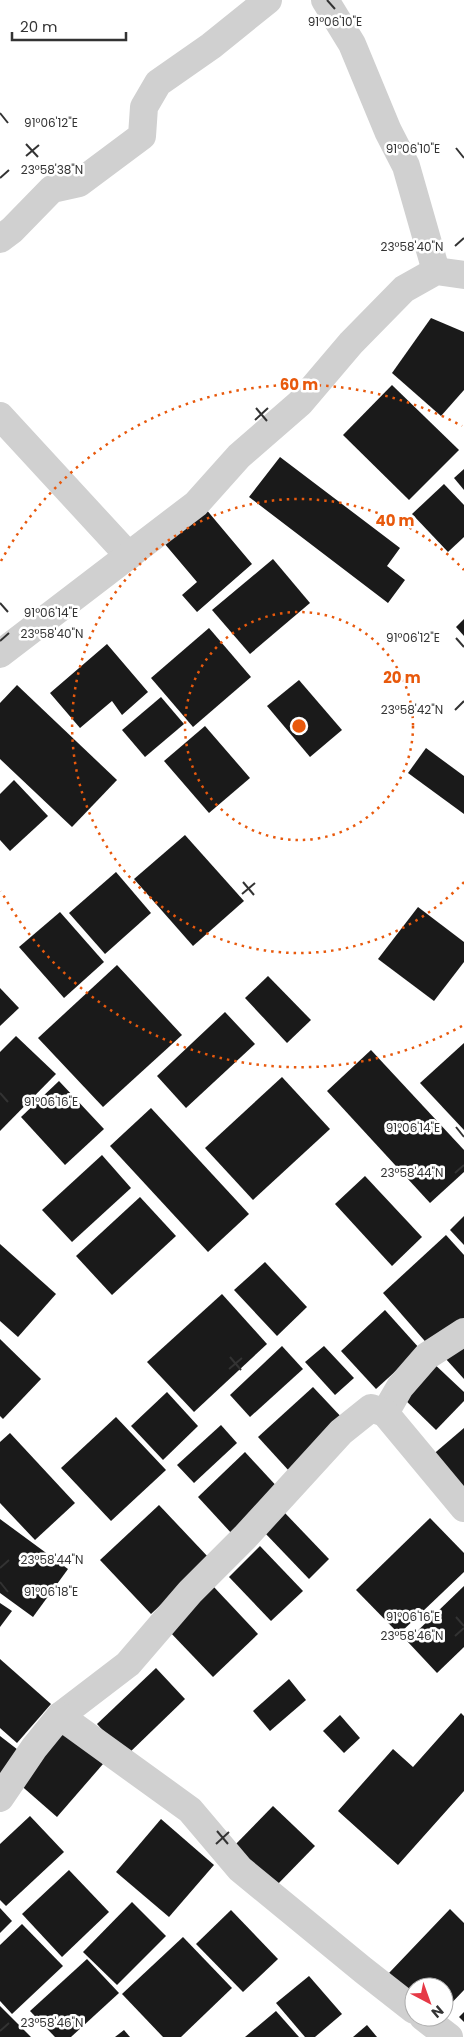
<svg xmlns="http://www.w3.org/2000/svg" width="464" height="2037" font-family="Poppins,sans-serif">
	<style>
		.building { fill: #1a1a1a }
		.lines { fill: none; stroke-linecap: round; stroke-linejoin: round }
		.street { stroke: #d0d0d0; stroke-width: 28 }
		.ticks { fill: none; stroke: #333; stroke-width: 2 }
		.ring { fill: none; stroke: #e8590c; stroke-width: 2.5; stroke-dasharray: 2.5 5 }
		.ticks-label { font-size: 12px; text-anchor: middle; fill: #333; stroke: #fff; stroke-width: 5; stroke-linejoin: round; paint-order: stroke }
		.centre { fill: #e8590c; stroke: #fff; stroke-width: 2.5 }
		.ring-label { font-size: 15px; text-anchor: middle; font-weight: bold; fill: #e8590c; stroke: #fff; stroke-width: 5; stroke-linejoin: round; paint-order: stroke }
	</style>
	<rect width="100%" height="100%" fill="#fff"/>
	<!-- building -->
	<g class="building">
		<path d="M431,318L464,332V390L441,416L392,373Z"/>
		<path d="M392,385L459,450L409,500L343,435Z"/>
		<path d="M280,457L400,548L387,566L405,580L388,603L249,497Z"/>
		<path d="M464,469V490L454,478Z"/>
		<path d="M444,484L464,505V537L448,552L412,514Z"/>
		<path d="M205,508L252,564L197,612L182,595L197,582L164,543Z"/>
		<path d="M273,559L310,603L250,654L212,610Z"/>
		<path d="M464,619V636L456,627Z"/>
		<path d="M209,628L251,677L193,727L151,678Z"/>
		<path d="M107,644L148,692L122,715L112,701L80,728L50,693Z"/>
		<path d="M299,680L342,730L310,757L267,706Z"/>
		<path d="M17,685L117,780L72,827L0,759V703Z"/>
		<path d="M161,697L184,724L145,757L122,730Z"/>
		<path d="M205,726L250,778L209,813L164,761Z"/>
		<path d="M426,748L464,776V814L408,773Z"/>
		<path d="M14,780L48,816L10,851L0,840V794Z"/>
		<path d="M185,835L244,901L193,946L134,879Z"/>
		<path d="M116,872L151,913L105,954L69,913Z"/>
		<path d="M418,907L464,942V962L434,1001L378,959Z"/>
		<path d="M60,912L104,962L64,998L19,947Z"/>
		<path d="M117,965L182,1035L103,1107L38,1038Z"/>
		<path d="M268,976L311,1020L287,1043L245,998Z"/>
		<path d="M0,988L19,1008L0,1026Z"/>
		<path d="M225,1012L255,1044L186,1108L157,1076Z"/>
		<path d="M16,1036L56,1074L0,1131V1052Z"/>
		<path d="M464,1043V1130L420,1083Z"/>
		<path d="M371,1050L464,1150V1172L430,1203L327,1091Z"/>
		<path d="M282,1077L330,1129L253,1200L205,1148Z"/>
		<path d="M59,1081L104,1129L65,1165L21,1117Z"/>
		<path d="M151,1108L249,1214L208,1252L110,1146Z"/>
		<path d="M102,1155L131,1188L72,1242L42,1210Z"/>
		<path d="M365,1176L422,1237L392,1266L335,1204Z"/>
		<path d="M140,1197L176,1236L112,1295L76,1256Z"/>
		<path d="M464,1216V1245L450,1230Z"/>
		<path d="M446,1235L464,1255V1322L430,1347L383,1293Z"/>
		<path d="M0,1244L56,1294L18,1337L0,1321Z"/>
		<path d="M265,1262L307,1307L277,1336L234,1290Z"/>
		<path d="M222,1294L267,1344L194,1412L147,1362Z"/>
		<path d="M385,1310L420,1349L376,1389L341,1351Z"/>
		<path d="M0,1339L41,1379L3,1419L0,1416Z"/>
		<path d="M464,1342V1379L445,1358Z"/>
		<path d="M282,1346L303,1369L250,1417L230,1395Z"/>
		<path d="M324,1346L354,1378L335,1395L305,1362Z"/>
		<path d="M430,1360L464,1392V1401L436,1430L398,1393Z"/>
		<path d="M313,1387L345,1421L290,1472L258,1437Z"/>
		<path d="M167,1392L198,1426L163,1460L131,1426Z"/>
		<path d="M116,1417L166,1470L111,1521L61,1468Z"/>
		<path d="M221,1425L237,1443L194,1483L177,1465Z"/>
		<path d="M464,1428V1498L430,1457Z"/>
		<path d="M10,1433L75,1503L35,1540L0,1503V1442Z"/>
		<path d="M245,1452L281,1491L233,1535L198,1497Z"/>
		<path d="M159,1505L210,1559L151,1614L100,1560Z"/>
		<path d="M284,1512L329,1559L309,1579L264,1532Z"/>
		<path d="M430,1518L464,1553V1572L399,1634L356,1590Z"/>
		<path d="M0,1519L68,1569L33,1617L0,1593Z"/>
		<path d="M260,1546L303,1591L271,1621L229,1577Z"/>
		<path d="M213,1586L258,1634L213,1677L168,1630Z"/>
		<path d="M464,1586V1647L437,1673L407,1641Z"/>
		<path d="M0,1603L12,1611L0,1627Z"/>
		<path d="M0,1659L51,1704L17,1743L0,1728Z"/>
		<path d="M156,1668L185,1699L126,1756L97,1724Z"/>
		<path d="M289,1679L306,1700L270,1731L253,1711Z"/>
		<path d="M461,1713L464,1716V1791L398,1865L338,1811L393,1749L413,1767Z"/>
		<path d="M340,1715L360,1738L344,1753L323,1731Z"/>
		<path d="M62,1729L103,1764L57,1817L17,1782Z"/>
		<path d="M0,1736L22,1753L0,1782Z"/>
		<path d="M273,1806L315,1846L274,1888L232,1848Z"/>
		<path d="M30,1816L64,1852L6,1906L0,1900V1844Z"/>
		<path d="M161,1819L214,1865L169,1917L116,1872Z"/>
		<path d="M69,1870L109,1912L62,1957L22,1914Z"/>
		<path d="M132,1902L166,1936L117,1985L83,1952Z"/>
		<path d="M0,1908L12,1921L0,1933Z"/>
		<path d="M450,1909L464,1923V1990L444,2011V1987H414V1997L389,1973Z"/>
		<path d="M231,1910L278,1959L243,1992L196,1944Z"/>
		<path d="M22,1924L63,1966L12,2014L0,2001V1945Z"/>
		<path d="M183,1937L232,1988L181,2037H163L122,1994Z"/>
		<path d="M87,1959L119,1993L71,2037H55L30,2011Z"/>
		<path d="M309,1976L342,2014L315,2037H305L276,2003Z"/>
		<path d="M0,2006L31,2037H0Z"/>
		<path d="M276,2011L299,2037H245Z"/>
		<path d="M464,2012V2022L459,2017Z"/>
		<path d="M367,2025L377,2037H353Z"/>
		<path d="M124,2030L130,2037H115Z"/>
	</g>
	<g class="lines">
		<!-- street -->
		<g class="street">
			<path d="M325,0L352,44L388,131L406,166L436,271"/>
			<path d="M0,239L12,230L52,189L79,183L142,136L144,107L158,83L211,46L268,0"/>
			<path d="M0,416L129,556"/>
			<path d="M0,654L196,504L239,456L300,403L351,343L404,289L436,271L464,275"/>
			<path d="M385,1413L400,1387L427,1356L464,1332"/>
			<path d="M60,1716L128,1664L190,1592L245,1537L341,1432L371,1408L385,1413L464,1508"/>
			<path d="M0,1798L34,1748L60,1716L190,1810L240,1869L363,1970L414,2010"/>
			<path d="M423,2017L449,2037"/>
		</g>
	</g>
	<!-- ticks -->
	<path class="ticks" d="M327,0L335,9M0,113L8,123M26,144L38,157M456,148L464,158M26,156L39,145M0,178L9,170M455,246L464,238M256,408L267,421M255,420L268,408M0,603L8,612M456,638L464,647M0,641L9,633M455,710L464,701M243,882L254,895M242,894L255,883M0,1093L8,1102M456,1127L464,1137M455,1173L464,1165M230,1357L241,1370M229,1369L242,1358M0,1568L9,1560M0,1582L8,1592M456,1617L464,1626M455,1636L464,1628M217,1831L228,1844M216,1844L229,1832M0,2031L9,2023"/>
	<!-- distance rings -->
	<g class="ring">
		<circle cx="299" cy="726" r="114"/>
		<path d="M464 882A227 227 0 1 1 464 570"/>
		<path d="M462 1026A341 341 0 0 1 1 891M1 561A341 341 0 0 1 462 426"/>
	</g>
	<g class="ticks-label">
		<text x="335" y="26">91°06'10"E</text>
		<text x="51" y="127">91°06'12"E</text>
		<text x="413" y="153">91°06'10"E</text>
		<text x="52" y="174">23°58'38"N</text>
		<text x="412" y="251">23°58'40"N</text>
		<text x="51" y="617">91°06'14"E</text>
		<text x="52" y="638">23°58'40"N</text>
		<text x="413" y="642">91°06'12"E</text>
		<text x="412" y="714">23°58'42"N</text>
		<text x="51" y="1106">91°06'16"E</text>
		<text x="413" y="1132">91°06'14"E</text>
		<text x="412" y="1177">23°58'44"N</text>
		<text x="52" y="1564">23°58'44"N</text>
		<text x="51" y="1596">91°06'18"E</text>
		<text x="413" y="1621">91°06'16"E</text>
		<text x="412" y="1640">23°58'46"N</text>
		<text x="52" y="2027">23°58'46"N</text>
	</g>
	<circle cx="299" cy="726" r="8" class="centre"/>
	<g class="ring-label">
		<text x="299" y="390">60 m</text>
		<text x="395" y="526">40 m</text>
		<text x="402" y="683">20 m</text>
	</g>
	<!-- north arrow -->
	<g transform="translate(429 2002) rotate(139)"><circle r="24" fill="#ffffff" stroke="#adadad"/>
	<path d="M0-4L9 19L0 12L-9 19Z" fill="#e63946"/>
	<text y="-8" font-size="14" font-weight="bold" text-anchor="middle" fill="#333333">N</text>
	</g>
	<!-- scale -->
	<path d="M12 32v8h114v-8" fill="none" stroke="#333333" stroke-width="2.5"/>
	<text x="20" y="32" font-size="15" fill="#333333" stroke="#ffffff" stroke-width="4" paint-order="stroke">20 m</text>
</svg>
